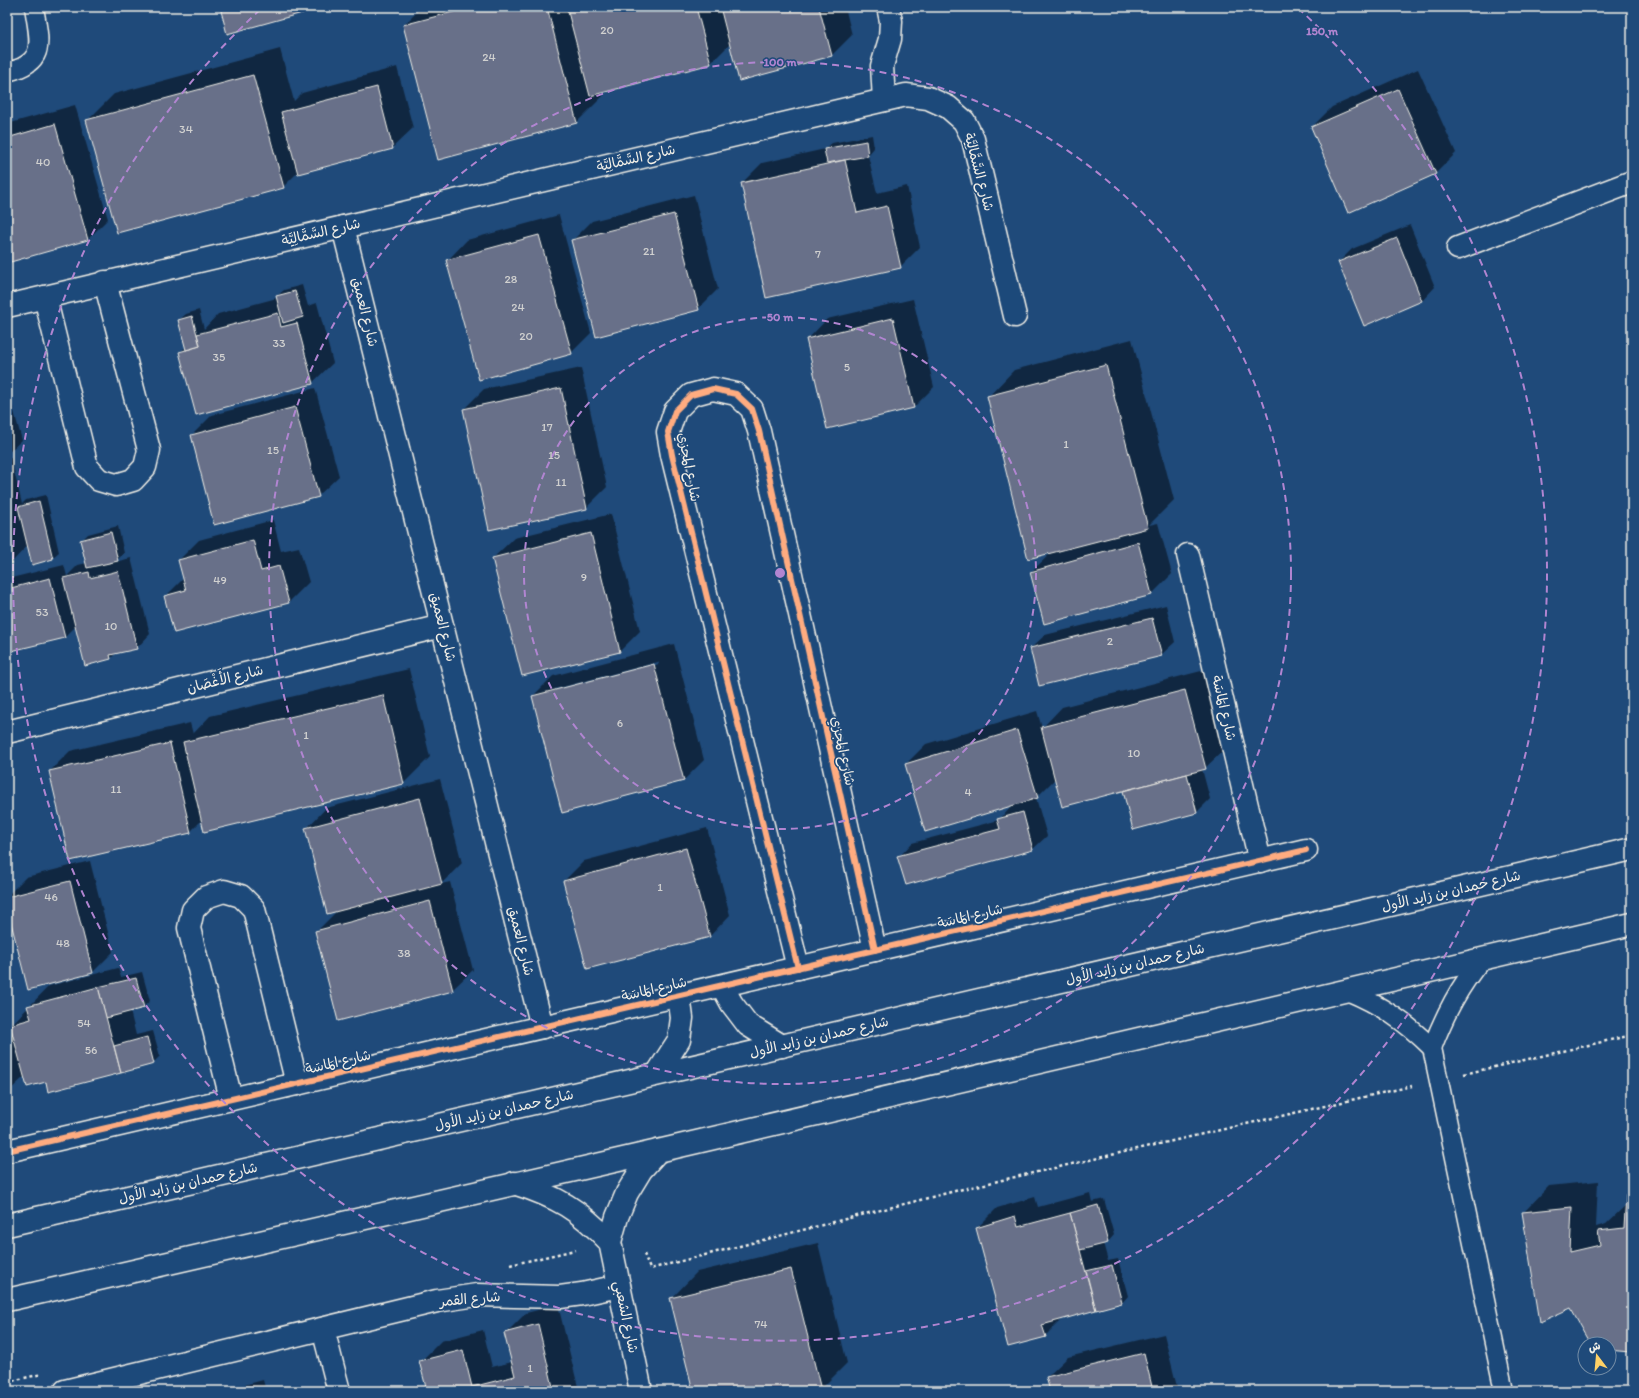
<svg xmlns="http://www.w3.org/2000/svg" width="1639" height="1398" font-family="Itim,'Playpen Sans Arabic',sans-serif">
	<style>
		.shadow { fill: #0007; fill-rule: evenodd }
		.building { fill: #677089; stroke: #f4f1e8 }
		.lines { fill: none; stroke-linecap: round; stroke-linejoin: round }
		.service-casing { stroke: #f4f1e8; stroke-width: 21 }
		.minor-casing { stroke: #f4f1e8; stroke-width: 25 }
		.secondary-casing { stroke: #f4f1e8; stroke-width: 25 }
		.path { stroke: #f4f1e8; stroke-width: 2.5; stroke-dasharray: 3 3; stroke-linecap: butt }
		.service { stroke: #1f4a7a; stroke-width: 18 }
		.minor { stroke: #1f4a7a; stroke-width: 22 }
		.secondary { stroke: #1f4a7a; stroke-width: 22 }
		.cycleway-casing { stroke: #1f4a7a; stroke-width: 8 }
		.cycleway { stroke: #ffac80; stroke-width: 6 }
		.ring { fill: none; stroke: #b185d1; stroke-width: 2; stroke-dasharray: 7 5 }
		.labels { text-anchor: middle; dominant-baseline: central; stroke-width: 3; stroke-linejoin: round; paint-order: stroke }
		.number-label { font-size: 12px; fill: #d1d1d0 }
		.street-label { font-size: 14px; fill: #f4f1e8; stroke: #1f4a7a }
		.centre { fill: #b185d1; stroke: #1f4a7a; stroke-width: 2 }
		.ring-label { font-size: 12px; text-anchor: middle; font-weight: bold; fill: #b185d1; stroke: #1f4a7a; stroke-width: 3; stroke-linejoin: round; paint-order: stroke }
	</style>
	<rect width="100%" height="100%" fill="#1f4a7a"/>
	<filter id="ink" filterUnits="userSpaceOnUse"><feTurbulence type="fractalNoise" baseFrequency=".025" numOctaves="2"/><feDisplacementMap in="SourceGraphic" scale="8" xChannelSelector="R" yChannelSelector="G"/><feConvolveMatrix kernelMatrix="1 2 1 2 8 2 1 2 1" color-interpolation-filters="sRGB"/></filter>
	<g filter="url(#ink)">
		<!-- shadow -->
		<g class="shadow">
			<path d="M422,7H845L852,35L832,55L730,44L711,63L602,92L603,96L577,122L439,159L404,25Z"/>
			<path d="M280,49L294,101L302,93L397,67L413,128L392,148L298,172L283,187L88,120L114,94Z"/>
			<path d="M1418,69L1456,153L1436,173L1312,127L1332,107Z"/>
			<path d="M75,105L108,219L88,239L7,262V124Z"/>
			<path d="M872,135L874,148L868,155L877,193L907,186L920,247L900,267L742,183L762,163L825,149L832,143Z"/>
			<path d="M694,195L718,289L698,309L572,241L592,221Z"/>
			<path d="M559,215L591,333L571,353L447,261L467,240Z"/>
			<path d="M1410,225L1435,287L1422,301L1364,325L1339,262L1352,249Z"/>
			<path d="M302,285L308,306L317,303L333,363L312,383L180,352L186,347L179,320L186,314L199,310L204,329L218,314L277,298V296L284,290Z"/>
			<path d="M913,299L934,387L914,407L807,340L827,319Z"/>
			<path d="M1132,339L1174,500L1149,525L1158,523L1172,574L1152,594L1031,572L1052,552L988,397L1014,370Z"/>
			<path d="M581,368L607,487L586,508L464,409L484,389Z"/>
			<path d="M7,387L22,440L7,454Z"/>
			<path d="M315,388L339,476L318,496L192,435L212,415Z"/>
			<path d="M11,458L22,504L26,500L46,495L59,552L52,558L28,545L12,562L7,563V459Z"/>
			<path d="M611,514L640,631L620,651L522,675L493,558L514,538Z"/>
			<path d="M273,520L281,551L299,547L309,582L289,602L166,596L184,578L179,560L199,540Z"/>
			<path d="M118,526L124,553L115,562L131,558L150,634L137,648L116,653L111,658L85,664L76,626L65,637L7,651V579L64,565L67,576L78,565L87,563L82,540L88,534Z"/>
			<path d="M1166,605L1175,642L1161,655L1031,648L1045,635Z"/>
			<path d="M674,644L704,760L684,780L563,812L533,696L553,676ZM658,662L659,664L555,691V689Z"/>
			<path d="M409,669L430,757L404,783L205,831L202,820L190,832L50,771L70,751L190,723L193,734L210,716Z"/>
			<path d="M1205,670L1226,748L1205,768L1202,769L1210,799L1196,813L1134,829L1124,790L1055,779L1036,798L1047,836L1033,849L906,884L899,857L912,843L999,820L1013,805L906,764L926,744L1037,711L1042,728L1062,707Z"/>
			<path d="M440,779L462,863L441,884L450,882L473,970L452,990L316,932L337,911L306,829L326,808Z"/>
			<path d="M707,828L730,915L710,936L588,968L564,881L584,861Z"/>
			<path d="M90,861L113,952L93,972L7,903V896L26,877Z"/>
			<path d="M118,968L121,977L142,972L150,1001L143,1007L130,1011L136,1035L153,1031L160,1056L153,1063L49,1090L46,1081L25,1076L7,1093V1004L12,1024L49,986Z"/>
			<path d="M1598,1181L1596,1227L1606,1224L1626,1205L1627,1195L1632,1189V1351L1609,1349V1344H1593L1523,1213L1549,1186Z"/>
			<path d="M1090,1193L1092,1202L1104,1199L1114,1235L1108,1242L1103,1243L1108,1261L1118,1259L1128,1296L1122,1303L1063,1318L1045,1336L977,1228L997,1208L1035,1197L1038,1207Z"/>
			<path d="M818,1243L847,1363L821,1389L814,1391H694L671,1299L697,1272Z"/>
			<path d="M558,1305L579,1391H428L421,1361L441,1341L483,1330L492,1367L512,1362L506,1333L526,1313Z"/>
			<path d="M1164,1334L1178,1391H1051L1047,1377L1068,1357Z"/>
			<path d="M263,1380L266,1391H222Z"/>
		</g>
		<!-- building -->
		<g class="building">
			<path d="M220,7H324L227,34Z"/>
			<path d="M472,7H547L577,123L438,160L403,25Z"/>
			<path d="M571,7H696L711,64L590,96L567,8Z"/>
			<path d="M720,7H819L832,56L739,81Z"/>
			<path d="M253,75L284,188L117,233L86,120Z"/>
			<path d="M377,87L393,149L298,174L281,112Z"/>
			<path d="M1398,89L1436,174L1348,213L1311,127Z"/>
			<path d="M55,124L88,240L7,263V138Z"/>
			<path d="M866,141L868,156L827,163L824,149Z"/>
			<path d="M845,160L857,213L887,206L901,268L766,298L741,183Z"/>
			<path d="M674,214L699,310L596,337L571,240Z"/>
			<path d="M539,235L572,354L479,380L446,260Z"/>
			<path d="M1397,238L1422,301L1364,326L1338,262Z"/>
			<path d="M295,291L303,317L283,323L276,296Z"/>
			<path d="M278,313L281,327L297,323L313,384L196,415L179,352L200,346L197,334Z"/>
			<path d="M192,316L200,346L186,350L178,320Z"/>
			<path d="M893,318L914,408L827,429L806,339Z"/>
			<path d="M1106,365L1148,528L1028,559L987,396Z"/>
			<path d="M561,388L587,509L489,530L463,409Z"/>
			<path d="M295,407L319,497L214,525L191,435Z"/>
			<path d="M39,501L53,559L32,565L18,507Z"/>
			<path d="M111,532L118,561L87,568L80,540Z"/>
			<path d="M591,533L620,652L522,676L492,558Z"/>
			<path d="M253,540L261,571L279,566L289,603L174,633L164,596L186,590L178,560Z"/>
			<path d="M7,542L12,563L7,564Z"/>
			<path d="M1138,542L1152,595L1044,624L1030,572Z"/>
			<path d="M118,571L137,649L110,655L111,659L85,666L63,578L89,572L90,578Z"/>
			<path d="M50,578L65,638L7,652V589Z"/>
			<path d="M1152,618L1162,656L1039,686L1030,648Z"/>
			<path d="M654,664L684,781L562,813L532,696Z"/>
			<path d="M1185,690L1206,769L1062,807L1041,727Z"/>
			<path d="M383,695L404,784L204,832L183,742Z"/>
			<path d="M1017,730L1038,798L925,832L905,764Z"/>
			<path d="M170,743L191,833L70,861L49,771Z"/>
			<path d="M1187,774L1197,813L1133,830L1123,791Z"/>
			<path d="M420,798L442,884L327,914L305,828Z"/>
			<path d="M1023,812L1033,850L906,885L897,856L1000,829L997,819Z"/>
			<path d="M686,848L710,937L587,969L563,881Z"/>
			<path d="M70,881L93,973L28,990L7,907V897Z"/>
			<path d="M430,901L453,991L338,1021L315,931Z"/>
			<path d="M136,978L144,1008L106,1018L98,987Z"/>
			<path d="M98,987L121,1073L48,1092L46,1082L27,1087L10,1025L31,1019L27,1006Z"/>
			<path d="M147,1037L154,1064L121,1073L114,1046Z"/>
			<path d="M1626,1194L1632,1196V1384L1631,1352L1609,1350V1344H1591L1571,1308L1540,1322L1522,1212L1572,1207L1570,1252L1600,1245L1598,1231L1624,1228Z"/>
			<path d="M1098,1205L1108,1243L1080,1250L1070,1213Z"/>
			<path d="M1070,1213L1096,1310L1042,1325L1046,1337L1008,1347L976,1228L1015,1216L1018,1227Z"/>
			<path d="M1112,1265L1122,1303L1096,1310L1086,1271Z"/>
			<path d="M791,1269L821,1390L693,1391L670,1298Z"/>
			<path d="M538,1324L554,1391H427L419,1361L463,1350L472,1387L515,1376L504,1333Z"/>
			<path d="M1144,1353L1153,1391H1050L1046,1377Z"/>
		</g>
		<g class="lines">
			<defs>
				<g id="service">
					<path d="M7,72C48,63 39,40 34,7"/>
					<path d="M1347,991C1381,1005 1406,1022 1432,1048L1504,1391"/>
					<path d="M1432,1048C1445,1014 1459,987 1482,959"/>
				</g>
				<g id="minor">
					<path d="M884,100L882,66L890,39L891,21L888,7"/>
					<path d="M343,227L542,1027"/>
					<path d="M1458,248L1632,182"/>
					<path d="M45,297L87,467L99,480L116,485L133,480L145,467L149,450L105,282"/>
					<path d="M7,306L906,95L928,98L948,107L964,121L973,139L1015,316"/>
					<path d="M1188,555L1260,861"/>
					<path d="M7,732L442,626"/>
					<path d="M798,968L672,455L668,432L675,411L691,395L713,389L736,394L752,409L759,431L875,950"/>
					<path d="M722,986L732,1004L748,1025L782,1046"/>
					<path d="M657,1074L679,1040L682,1018L679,996"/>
					<path d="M231,1099L189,928L193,910L206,897L224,891L241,896L254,909L297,1084"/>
					<path d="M7,1151L1306,850"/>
					<path d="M514,1183C558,1197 578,1209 610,1242"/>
					<path d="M323,1329L339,1391"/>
					<path d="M65,1391L437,1301L477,1295L560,1297L582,1294L619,1286"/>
					<path d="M641,1391L610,1242L617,1217L627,1193L641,1170L658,1151"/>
				</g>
				<g id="secondary">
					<path d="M7,1225L1632,849"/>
					<path d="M7,1300L658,1151L1632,924"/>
				</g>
			</defs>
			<!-- service casing -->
			<use href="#service" class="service-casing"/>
			<!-- minor casing -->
			<use href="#minor" class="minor-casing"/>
			<!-- secondary casing -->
			<use href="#secondary" class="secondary-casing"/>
			<!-- path -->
			<g class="path">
				<path d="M1464,1074L1632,1035"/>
				<path d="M644,1254L650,1269L963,1189L1412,1086"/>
				<path d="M510,1265L575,1250"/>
				<path d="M7,1382L42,1374"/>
			</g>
			<!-- service -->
			<use href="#service" class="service"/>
			<!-- minor -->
			<use href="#minor" class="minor"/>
			<!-- secondary -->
			<use href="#secondary" class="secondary"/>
			<defs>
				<g id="cycleway">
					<path d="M798,968L672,455L668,432L675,411L691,395L713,389L736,394L752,409L759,431L875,950"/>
					<path d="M7,1151L1306,850"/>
				</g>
			</defs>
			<!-- cycleway casing -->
			<use href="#cycleway" class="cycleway-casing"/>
			<!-- cycleway -->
			<use href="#cycleway" class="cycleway"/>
		</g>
	</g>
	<!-- distance rings -->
	<g class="ring">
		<circle cx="780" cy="573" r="256"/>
		<circle cx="780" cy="573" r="511"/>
		<path d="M1298 8A767 767 0 1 1 262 8"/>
	</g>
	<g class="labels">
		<!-- number labels -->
		<g class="number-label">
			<text x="607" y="30">20</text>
			<text x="489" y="57">24</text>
			<text x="186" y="129">34</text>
			<text x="43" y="162">40</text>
			<text x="649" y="251">21</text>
			<text x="818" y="254">7</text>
			<text x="511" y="279">28</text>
			<text x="518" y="307">24</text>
			<text x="526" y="336">20</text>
			<text x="279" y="343">33</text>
			<text x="219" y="357">35</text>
			<text x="847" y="367">5</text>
			<text x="547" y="427">17</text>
			<text x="1066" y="444">1</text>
			<text x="273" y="450">15</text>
			<text x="554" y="455">15</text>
			<text x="561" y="482">11</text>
			<text x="584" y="577">9</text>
			<text x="220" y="580">49</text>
			<text x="42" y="612">53</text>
			<text x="111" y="626">10</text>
			<text x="1110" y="641">2</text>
			<text x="620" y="723">6</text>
			<text x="306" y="735">1</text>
			<text x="1134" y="753">10</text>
			<text x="116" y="789">11</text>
			<text x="968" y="792">4</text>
			<text x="660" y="887">1</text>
			<text x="51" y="897">46</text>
			<text x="63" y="943">48</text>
			<text x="404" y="953">38</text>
			<text x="84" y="1023">54</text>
			<text x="91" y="1050">56</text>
			<text x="761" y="1324">74</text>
			<text x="530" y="1368">1</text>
		</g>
		<!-- street labels -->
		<g class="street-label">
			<text transform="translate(636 158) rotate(-13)">شارع السَّمَّالِيَّة</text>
			<text transform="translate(979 172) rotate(75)">شارع السَّمَّالِيَّة</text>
			<text transform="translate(321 232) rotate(-13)">شارع السَّمَّالِيَّة</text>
			<text transform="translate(365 312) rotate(76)">شارع العميق</text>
			<text transform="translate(689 467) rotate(79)">شارع المجزي</text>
			<text transform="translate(443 627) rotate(76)">شارع العميق</text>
			<text transform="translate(225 679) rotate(-14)">شارع الأَغْصَان</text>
			<text transform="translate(1224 708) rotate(77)">شارع المَاسَة</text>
			<text transform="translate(843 751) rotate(78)">شارع المجزي</text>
			<text transform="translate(1451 891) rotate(-13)">شارع حمدان بن زايد الأول</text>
			<text transform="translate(970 916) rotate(-13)">شارع المَاسَة</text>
			<text transform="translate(521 941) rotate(76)">شارع العميق</text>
			<text transform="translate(1135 964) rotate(-13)">شارع حمدان بن زايد الأول</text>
			<text transform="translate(654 989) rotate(-13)">شارع المَاسَة</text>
			<text transform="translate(819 1037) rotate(-13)">شارع حمدان بن زايد الأول</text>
			<text transform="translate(338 1062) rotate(-13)">شارع المَاسَة</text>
			<text transform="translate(504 1110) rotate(-13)">شارع حمدان بن زايد الأول</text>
			<text transform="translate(188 1183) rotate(-13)">شارع حمدان بن زايد الأول</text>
			<text transform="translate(470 1299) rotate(-5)">شارع القمر</text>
			<text transform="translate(626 1317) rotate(78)">شارع الشعبي</text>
		</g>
	</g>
	<circle cx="780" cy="573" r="6" class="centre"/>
	<g class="ring-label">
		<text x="1322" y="35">150 m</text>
		<text x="780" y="66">100 m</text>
		<text x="780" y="321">50 m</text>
	</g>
	<!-- margin -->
	<rect width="1639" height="1398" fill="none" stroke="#1f4a7a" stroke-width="24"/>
	<rect x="12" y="12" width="1615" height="1374" fill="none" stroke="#f4f1e8" stroke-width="1.5" filter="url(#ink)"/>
	<!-- north arrow -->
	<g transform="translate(1597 1356) rotate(344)"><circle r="19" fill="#1f4a7a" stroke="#748da6"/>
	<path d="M0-3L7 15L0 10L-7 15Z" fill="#ffd166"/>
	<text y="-6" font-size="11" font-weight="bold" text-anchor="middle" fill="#f4f1e8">ش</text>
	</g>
</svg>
